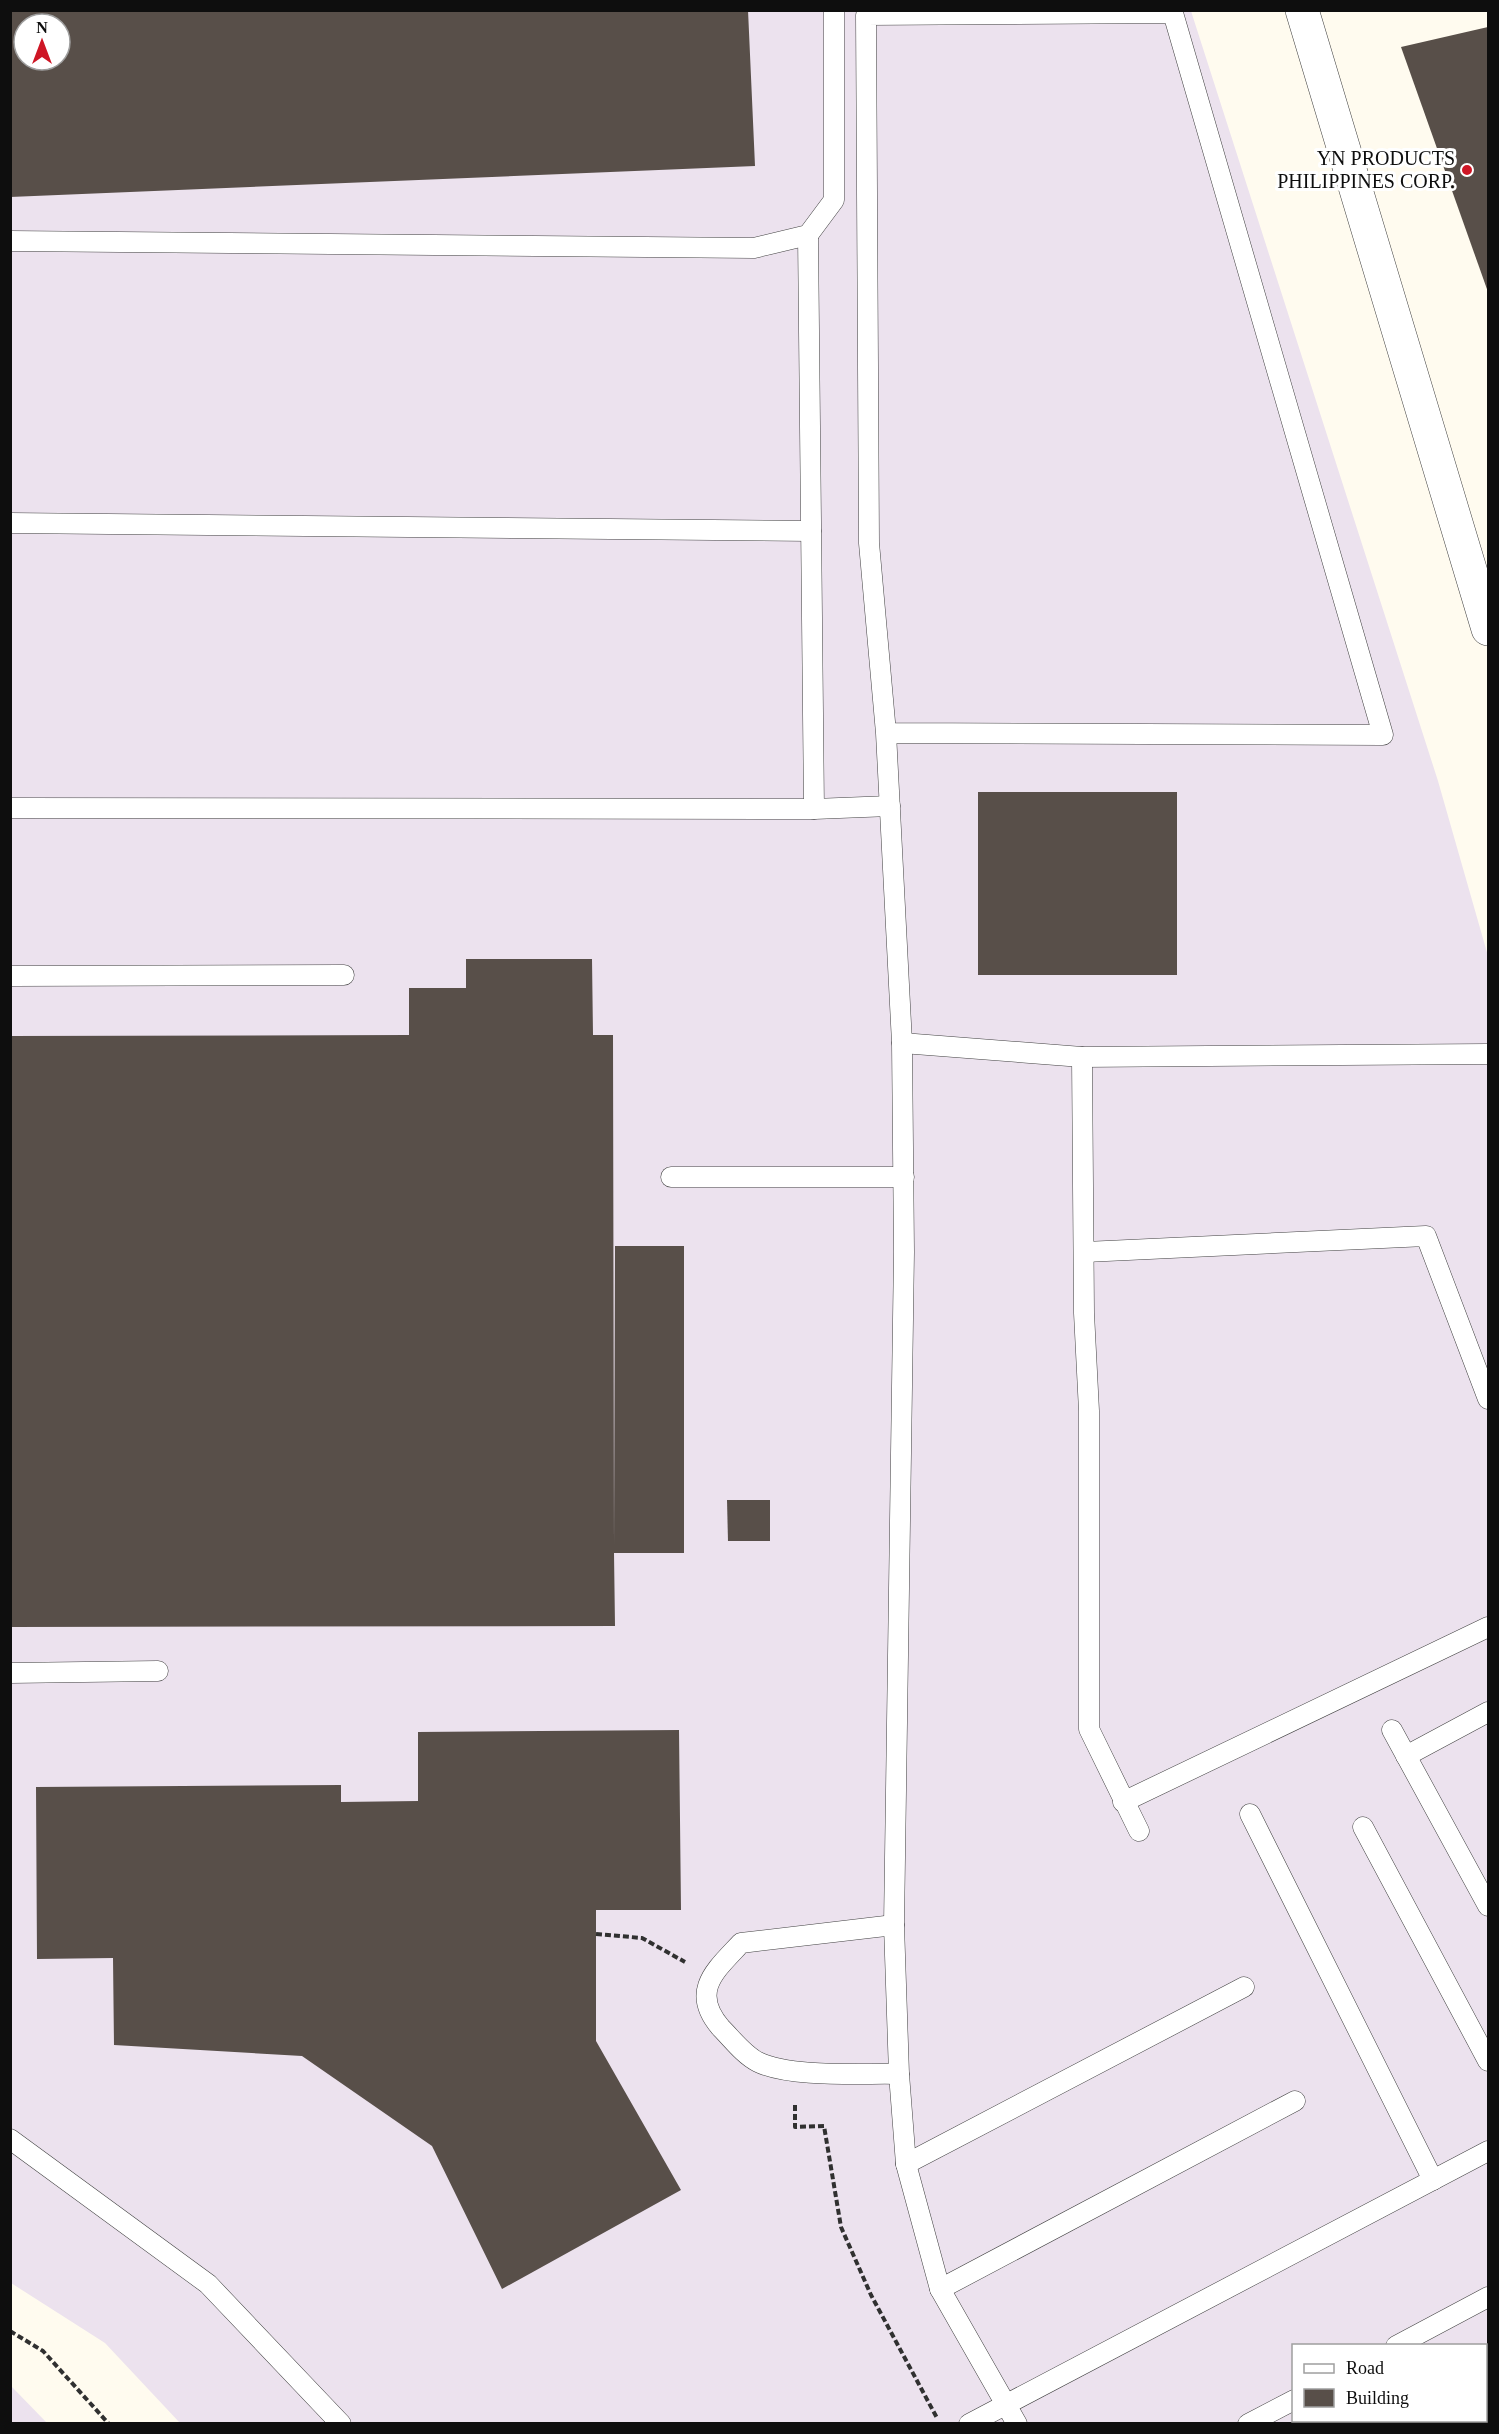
<svg xmlns="http://www.w3.org/2000/svg" width="1499" height="2434" font-family="Georgia,serif">
	<style>
		.industrial { fill: #ece2ee; fill-rule: evenodd }
		.building { fill: #584f49; fill-rule: evenodd }
		.lines { fill: none; stroke-linecap: round; stroke-linejoin: round }
		.lane-casing { stroke: #414141; stroke-width: 21 }
		.street-casing { stroke: #414141; stroke-width: 34 }
		.path { stroke: #303030; stroke-width: 4; stroke-dasharray: 6 3; stroke-linecap: butt }
		.lane { stroke: #fff; stroke-width: 20 }
		.street { stroke: #fff; stroke-width: 33 }
		.poi-dot { fill: #ce1625; stroke: #fff; stroke-width: 2 }
		.labels { text-anchor: middle; dominant-baseline: central; stroke-width: 6; stroke-linejoin: round; paint-order: stroke }
		.poi-label { font-size: 20px; fill: #0e0e0e; stroke: #fff; text-anchor: end }
	</style>
	<rect width="100%" height="100%" fill="#fffbef"/>
	<!-- industrial -->
	<g class="industrial">
		<path d="M10,11H1191L1438,781L1488,956V2423H180L105,2343L11,2283ZM24,24H60V60H24ZM1294,2346H1486V2420H1294Z"/>
		<path d="M11,2386L47,2423H11Z"/>
	</g>
	<!-- building -->
	<g class="building">
		<path d="M10,10H748L755,166L10,197ZM24,24H60V60H24Z"/>
		<path d="M1488,27V292L1401,47Z"/>
		<rect x="978" y="792" width="199" height="183"/>
		<path d="M466,959H592L593,1035H613L614,1547L615,1246H684V1553H614L615,1626L10,1627V1036L409,1035V988H466Z"/>
		<path d="M727,1500H770V1541H728Z"/>
		<path d="M679,1730L681,1910H596V2041L681,2190L502,2289L432,2146L302,2056L114,2045L113,1958L37,1959L36,1787L341,1785V1802L418,1801V1732Z"/>
	</g>
	<g class="lines">
		<defs>
			<g id="lane">
				<path d="M808,235L814,809"/>
				<path d="M10,241L754,248L808,235L834,200V10"/>
				<path d="M10,523L811,531"/>
				<path d="M886,733L1383,735L1173,13L866,15L869,543L886,733L902,1043L904,1252L894,1925L899,2074L906,2164L940,2289L1017,2424"/>
				<path d="M10,808L814,809L890,806"/>
				<path d="M10,976L344,975"/>
				<path d="M902,1043L1082,1057L1488,1054"/>
				<path d="M1082,1057L1084,1313L1089,1411V1729L1139,1831"/>
				<path d="M671,1177H904"/>
				<path d="M1085,1252L1426,1236L1488,1399"/>
				<path d="M10,1673L158,1671"/>
				<path d="M1392,1730L1488,1906"/>
				<path d="M1406,1756L1488,1712"/>
				<path d="M1123,1802L1488,1627"/>
				<path d="M1250,1814L1433,2180"/>
				<path d="M1363,1827L1488,2061"/>
				<path d="M894,1925L741,1943C716,1970 689,1991 721,2028C732,2039 744,2055 758,2062C790,2078 863,2073 899,2074"/>
				<path d="M10,2139L208,2284L341,2424"/>
				<path d="M906,2164L1244,1987"/>
				<path d="M940,2289L1295,2101"/>
				<path d="M1396,2346L1488,2297"/>
				<path d="M969,2424L1488,2151"/>
				<path d="M1248,2424L1294,2400"/>
			</g>
			<path id="street" d="M1302,10L1488,629"/>
		</defs>
		<!-- lane casing -->
		<use href="#lane" class="lane-casing"/>
		<!-- street casing -->
		<use href="#street" class="street-casing"/>
		<!-- path -->
		<g class="path">
			<path d="M596,1934L642,1938L685,1962"/>
			<path d="M795,2105V2127L824,2126L841,2227L871,2295L937,2418"/>
			<path d="M10,2331L43,2351L109,2424"/>
		</g>
		<!-- lane -->
		<use href="#lane" class="lane"/>
		<!-- street -->
		<use href="#street" class="street"/>
	</g>
	<!-- markers -->
	<circle class="poi-dot" cx="1467" cy="170" r="6"/>
	<g class="labels">
		<!-- poi labels -->
		<g class="poi-label">
			<text x="1455" y="158">YN PRODUCTS<tspan x="1455" dy="23">PHILIPPINES CORP.</tspan></text>
		</g>
	</g>
	<!-- border -->
	<rect width="1499" height="2434" fill="none" stroke="#0e0e0e" stroke-width="24"/>
	<!-- legend -->
	<rect x="1292" y="2344" width="195" height="78" fill="#ffffff" stroke="#9f9f9f" stroke-width="1.5"/>
	<rect x="1304" y="2364" width="30" height="9" fill="#ffffff" stroke="#9f9f9f" stroke-width="1.5"/>
	<text x="1346" y="2374" font-size="18" fill="#0e0e0e">Road</text>
	<rect x="1304" y="2389" width="30" height="18" fill="#584f49" stroke="#9f9f9f" stroke-width="1.5"/>
	<text x="1346" y="2404" font-size="18" fill="#0e0e0e">Building</text>
	<!-- north arrow -->
	<g transform="translate(42 42)"><circle r="28" fill="#ffffff" stroke="#9f9f9f" stroke-width="1.5"/>
	<path d="M0-4.5L10 22L0 15L-10 22Z" fill="#ce1625"/>
	<text y="-9" font-size="16" font-weight="bold" text-anchor="middle" fill="#0e0e0e">N</text>
	</g>
</svg>
